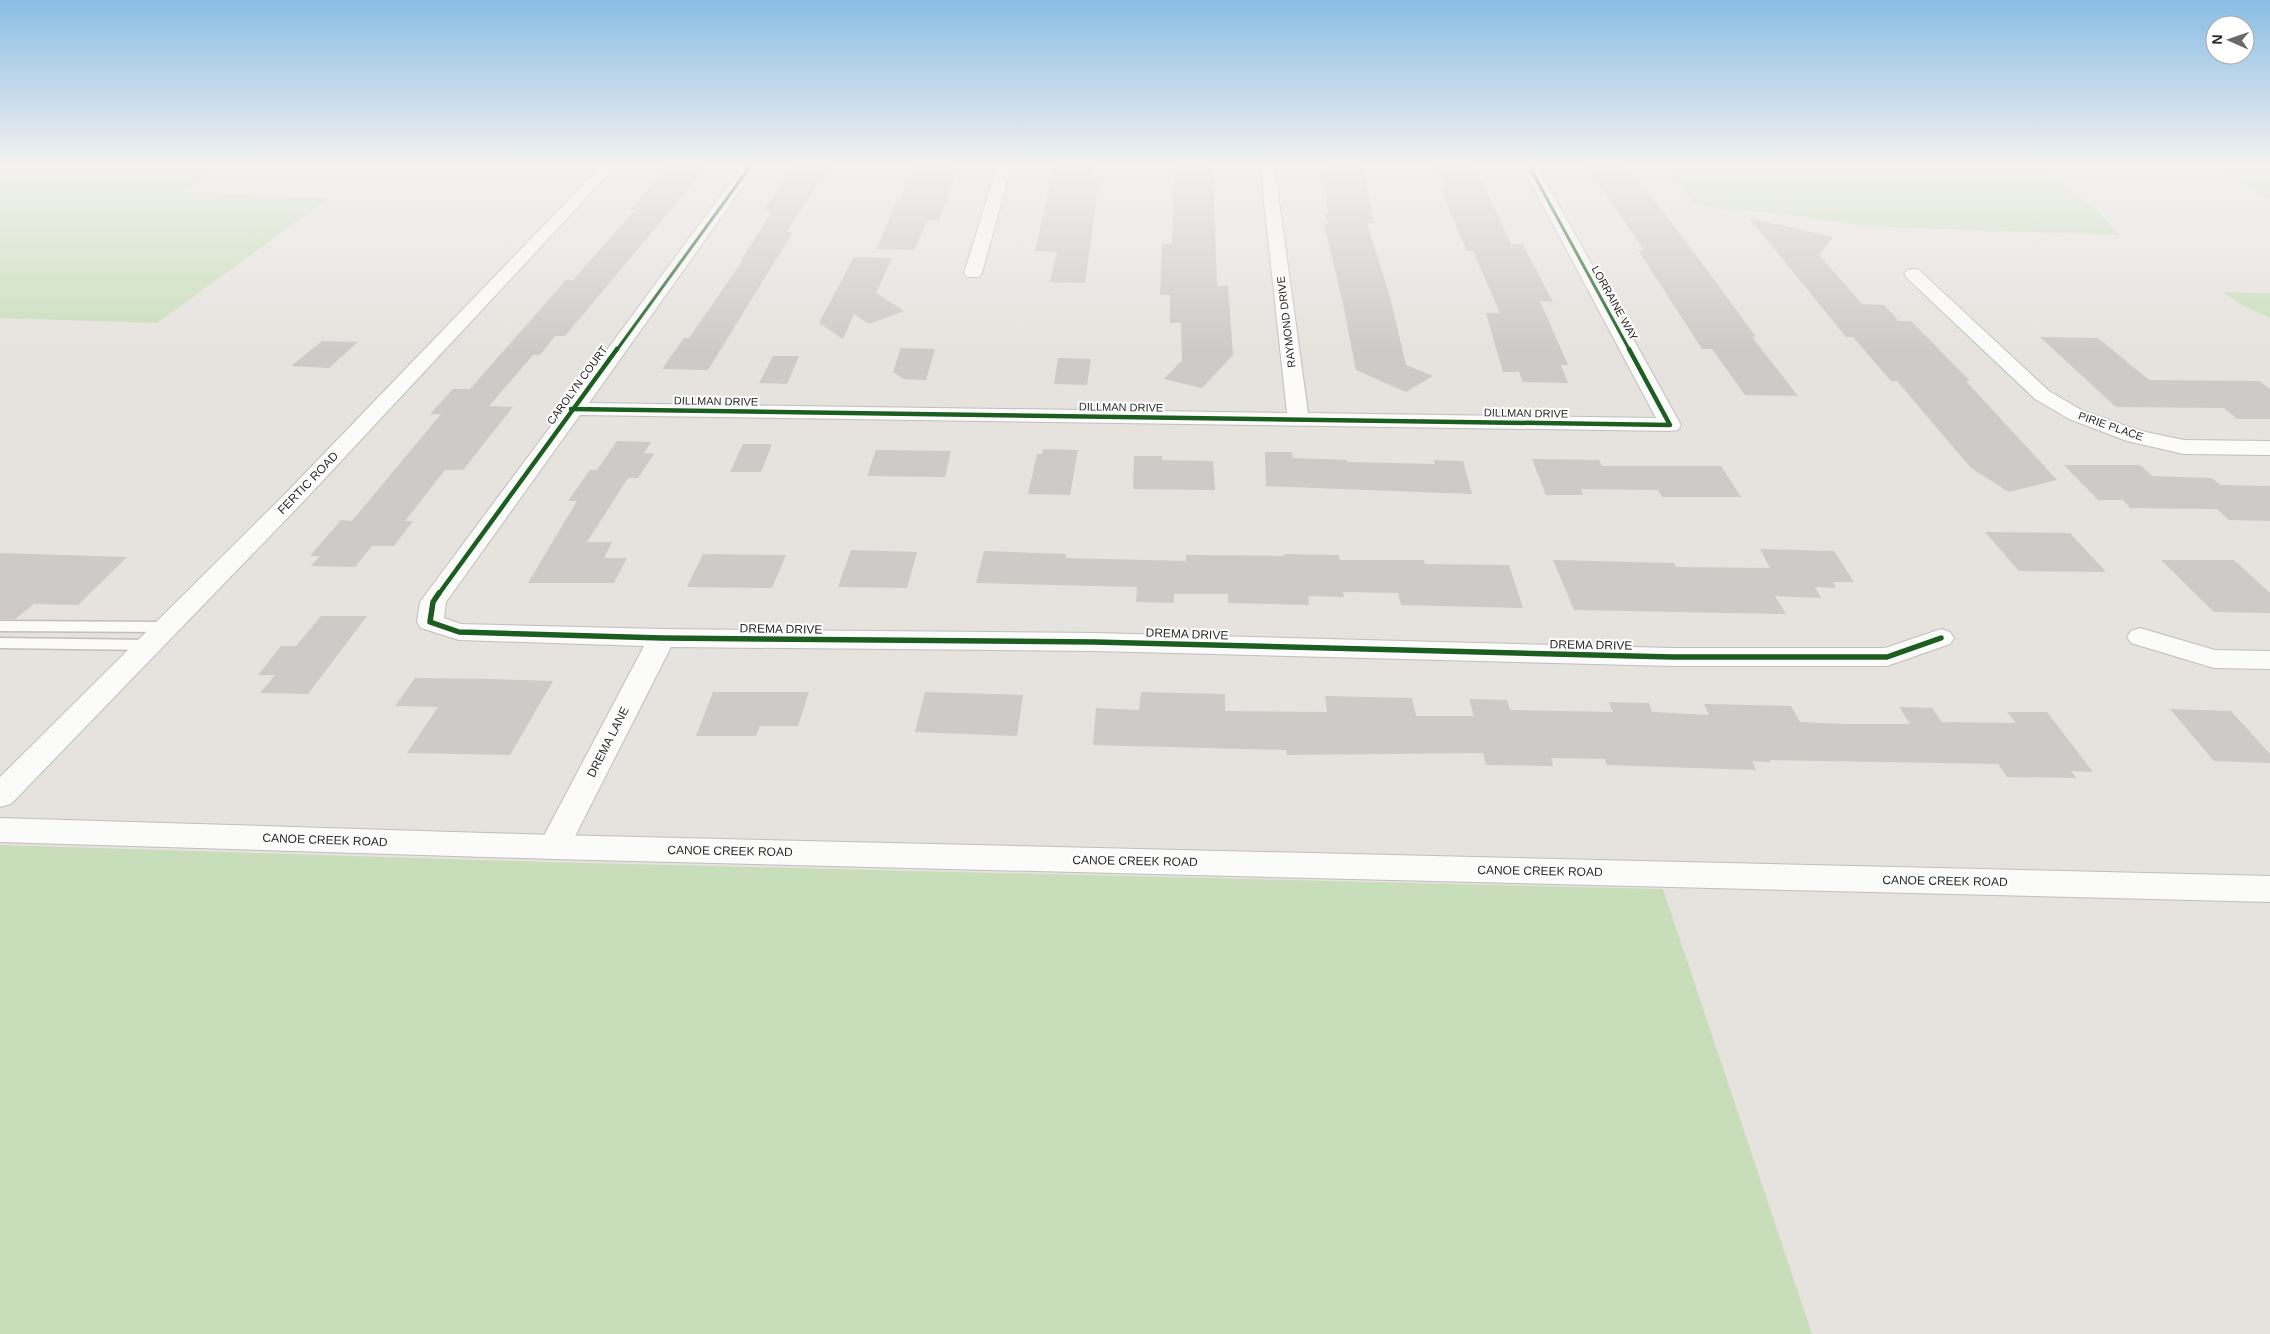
<svg xmlns="http://www.w3.org/2000/svg" width="2270" height="1334" font-family="Helvetica,sans-serif">
	<style>
		.green { fill: #c8deba }
		.building { fill: #cdcac7 }
		.lines { fill: none; stroke-linecap: round; stroke-linejoin: round }
		.service-casing { stroke: #c0bebf; stroke-width: 3 }
		.minor-casing { stroke: #c0bebf; stroke-width: 2 }
		.secondary-casing { stroke: #c0bebf; stroke-width: 2 }
		.service { fill: #fbfbfa; fill-rule: evenodd }
		.minor { fill: #fbfbfa; fill-rule: evenodd }
		.secondary { fill: #fbfbfa; fill-rule: evenodd }
		.cycleway-far2-casing { stroke: #fff; stroke-width: 5 }
		.cycleway-far1-casing { stroke: #fff; stroke-width: 7 }
		.cycleway-casing { stroke: #fff; stroke-width: 9 }
		.cycleway-far2 { stroke: #1b5e20; stroke-width: 3 }
		.cycleway-far1 { stroke: #1b5e20; stroke-width: 4.5 }
		.cycleway { stroke: #1b5e20; stroke-width: 5.5 }
		.labels { text-anchor: middle; dominant-baseline: central; stroke-width: 4; stroke-linejoin: round; paint-order: stroke }
		.far-street-label { font-size: 11px; fill: #282828; stroke: #fff }
		.street-label { font-size: 12px; fill: #282828; stroke: #fff }
	</style>
	<rect width="100%" height="100%" fill="#e6e2de"/>
	<!-- green -->
	<g class="green">
		<path d="M0,164H224L181,192L329,198L157,323L0,318Z"/>
		<path d="M1664,164H2033L2098,211L2119,235L1866,226L1781,214L1696,206Z"/>
		<path d="M2209,164H2270V200Z"/>
		<path d="M2223,292L2270,293V318L2240,304Z"/>
		<path d="M0,845L546,862L1663,889L1812,1334H0Z"/>
	</g>
	<!-- building -->
	<g class="building">
		<path d="M671,164H709L565,336H555L540,355H533L489,406L513,407L463,470H445L405,521H413L394,546H372L355,567L311,566L320,556H310L341,520L352,521L441,414H430L453,389H470L566,280H573L635,210H630Z"/>
		<path d="M795,164L831,165L786,232H793L708,370L662,369L684,338H689L743,260L742,259L772,211L764,210Z"/>
		<path d="M919,164H953L949,174H957L939,220H928L914,250L877,249L897,199H900Z"/>
		<path d="M1055,164H1095L1093,176H1100L1085,283L1050,282L1057,252L1035,251Z"/>
		<path d="M1174,164H1204V169H1213L1217,286H1228L1233,355L1202,388L1164,379L1182,360L1181,323H1170V295H1160L1162,244H1172Z"/>
		<path d="M1330,164H1362L1374,223H1367L1390,297L1406,365L1433,376L1406,392L1356,370L1342,299L1324,224H1328L1325,213H1328L1324,171H1331Z"/>
		<path d="M1435,164H1467L1471,173H1478L1511,244L1523,245L1553,302L1540,301L1568,365H1561L1568,383L1523,382L1519,372H1503L1486,313H1500L1473,251H1467L1450,213L1441,187H1444Z"/>
		<path d="M1585,164H1624L1642,190H1646L1684,239L1756,337H1752L1798,396L1745,395L1712,349H1702L1638,250H1644Z"/>
		<path d="M1749,218L1833,237L1819,255L1862,304L1884,305L1899,321H1911L1970,381H1966L2057,480L2009,492L1971,468L1897,381H1891L1853,337H1846Z"/>
		<path d="M854,257L892,258L876,293L904,311L869,324L854,314L843,339L819,323Z"/>
		<path d="M2040,337L2098,338L2149,380L2259,381L2270,389V419H2237L2224,408L2116,407Z"/>
		<path d="M322,341L358,342L329,368L291,366Z"/>
		<path d="M901,348L935,349L926,380L904,379L893,372Z"/>
		<path d="M773,356H799L787,384L759,383Z"/>
		<path d="M1058,358L1091,359L1087,385L1054,384Z"/>
		<path d="M617,441L651,442L644,453L654,454L638,478H628L587,542H612L604,558H627L614,583H528L577,501H568L590,470H597Z"/>
		<path d="M743,444H772L761,472H730Z"/>
		<path d="M1043,449L1078,450L1070,495L1028,494L1037,454H1042Z"/>
		<path d="M876,450L951,451L945,477L867,476Z"/>
		<path d="M1265,452H1292L1293,458L1347,460V462L1435,464L1434,460L1463,461L1472,494L1266,486Z"/>
		<path d="M1134,456H1162V460L1213,461L1215,490L1133,489Z"/>
		<path d="M1532,459L1599,460L1602,466H1721L1741,497H1662L1658,490L1581,489L1583,495H1546Z"/>
		<path d="M2064,465H2140L2152,476L2212,478L2220,485L2270,486V521L2229,520L2217,509L2130,508L2123,500H2098Z"/>
		<path d="M1985,532L2070,533L2106,572L2019,571Z"/>
		<path d="M1760,549L1834,551L1854,582H1833L1836,588L1815,587L1821,598L1775,596L1786,614L1574,610L1553,560L1674,563L1676,567L1770,568Z"/>
		<path d="M851,550L917,552L907,588L838,587Z"/>
		<path d="M984,551L1066,554L1065,558L1186,561V555L1285,556L1284,554L1339,555L1340,560H1424L1425,564L1509,565L1523,608L1401,605L1398,593L1343,592L1344,597L1308,596L1309,605L1228,603V594H1174V603L1136,602L1137,587L976,583Z"/>
		<path d="M0,553L127,557L78,605L34,604L15,619H0Z"/>
		<path d="M703,554L786,555L772,588L687,587Z"/>
		<path d="M2161,560H2234L2270,593V613L2214,612Z"/>
		<path d="M321,616H367L308,694L260,693L275,675H258L281,646H296Z"/>
		<path d="M415,678L490,679L553,681L510,755L407,753L438,707L395,706Z"/>
		<path d="M713,692H809L798,726H760L756,736H696Z"/>
		<path d="M925,692L1023,695L1017,736L915,732Z"/>
		<path d="M1141,692L1225,694V711L1327,712L1325,696L1412,698L1416,716H1474L1469,699L1507,700L1510,710L1613,712L1609,702L1649,703L1652,712L1709,715L1704,704L1791,706L1800,722L1846,724H1910L1899,707L1932,708L1942,722L2016,723L2007,712H2047L2093,772L2071,771L2076,778L2007,777L1998,764L1770,760L1771,762L1752,761L1756,770L1606,765L1605,759L1551,758L1553,766L1486,765L1483,753L1287,755L1286,750L1093,745L1096,708L1139,710Z"/>
		<path d="M2170,709L2231,711L2270,754V763L2214,761Z"/>
	</g>
	<g class="lines">
		<defs>
			<g id="service">
				<path d="M0,621L166,622L174,627L166,632L0,631Z"/>
				<path d="M0,638L149,640L155,641L157,645L155,649L149,650L0,648Z"/>
			</g>
			<g id="minor">
				<path d="M603,164H618L302,503L11,804L0,807V777L286,493Z"/>
				<path d="M744,164H759L589,403L1287,413L1260,164H1274L1308,413L1656,418L1521,164H1536L1681,425L1678,430L1670,431L580,415L446,602L444,618L461,624L662,629L1094,633L1672,648H1885L1941,629L1950,632L1954,638L1950,644L1887,666H1672L1094,651L671,647L565,856L554,859L543,856L538,847L644,646L459,640L421,628L417,622L420,602L562,411L564,405L567,404Z"/>
				<path d="M998,164H1012L982,273L979,277H967L964,273Z"/>
				<path d="M1913,269L1919,270L2049,391L2083,411L2141,431L2184,440L2270,441V455L2184,454L2127,441L2069,419L2035,399L1907,278L1904,274L1907,270Z"/>
				<path d="M2140,628L2215,650L2270,651V669L2214,668L2131,643L2127,637L2131,631Z"/>
			</g>
			<path id="secondary" d="M0,818L554,835L2270,876V902L554,859L0,842Z"/>
		</defs>
		<!-- service casing -->
		<use href="#service" class="service-casing"/>
		<!-- minor casing -->
		<use href="#minor" class="minor-casing"/>
		<!-- secondary casing -->
		<use href="#secondary" class="secondary-casing"/>
		<!-- service -->
		<use href="#service" class="service"/>
		<!-- minor -->
		<use href="#minor" class="minor"/>
		<!-- secondary -->
		<use href="#secondary" class="secondary"/>
		<defs>
			<g id="cycleway-far2">
				<path d="M1528,164L1630,351"/>
				<path d="M616,351L752,164"/>
			</g>
			<g id="cycleway-far1">
				<path d="M571,409L1670,425L1629,349"/>
				<path d="M438,595L617,349"/>
			</g>
			<path id="cycleway" d="M439,593L433,602L430,622L459,632L662,638L1094,642L1672,657H1887L1941,638"/>
		</defs>
		<!-- cycleway-far2 casing -->
		<use href="#cycleway-far2" class="cycleway-far2-casing"/>
		<!-- cycleway-far1 casing -->
		<use href="#cycleway-far1" class="cycleway-far1-casing"/>
		<!-- cycleway casing -->
		<use href="#cycleway" class="cycleway-casing"/>
		<!-- cycleway-far2 -->
		<use href="#cycleway-far2" class="cycleway-far2"/>
		<!-- cycleway-far1 -->
		<use href="#cycleway-far1" class="cycleway-far1"/>
		<!-- cycleway -->
		<use href="#cycleway" class="cycleway"/>
	</g>
	<!-- sky -->
	<linearGradient id="sky" x2="0" y2="1"><stop stop-color="#88bde4"/><stop offset="0.47" stop-color="#f4f2f0"/><stop offset="1" stop-color="#f4f2f0" stop-opacity="0"/></linearGradient>
	<rect width="2270" height="351" fill="url(#sky)"/>
	<g class="labels">
		<!-- far-street labels -->
		<g class="far-street-label">
			<text transform="translate(1615 303) rotate(61)">LORRAINE WAY</text>
			<text transform="translate(1286 322) rotate(-97)">RAYMOND DRIVE</text>
			<text transform="translate(577 385) rotate(-54)">CAROLYN COURT</text>
			<text transform="translate(716 401) rotate(1)">DILLMAN DRIVE</text>
			<text transform="translate(1121 407) rotate(1)">DILLMAN DRIVE</text>
			<text transform="translate(1526 413) rotate(1)">DILLMAN DRIVE</text>
			<text transform="translate(2111 426) rotate(19)">PIRIE PLACE</text>
		</g>
		<!-- street labels -->
		<g class="street-label">
			<text transform="translate(308 483) rotate(-46)">FERTIC ROAD</text>
			<text transform="translate(781 629) rotate(1)">DREMA DRIVE</text>
			<text transform="translate(1187 634) rotate(2)">DREMA DRIVE</text>
			<text transform="translate(1591 645) rotate(1)">DREMA DRIVE</text>
			<text transform="translate(608 742) rotate(-63)">DREMA LANE</text>
			<text transform="translate(325 840) rotate(2)">CANOE CREEK ROAD</text>
			<text transform="translate(730 851) rotate(1)">CANOE CREEK ROAD</text>
			<text transform="translate(1135 861) rotate(1)">CANOE CREEK ROAD</text>
			<text transform="translate(1540 871) rotate(1)">CANOE CREEK ROAD</text>
			<text transform="translate(1945 881) rotate(1)">CANOE CREEK ROAD</text>
		</g>
	</g>
	<!-- north arrow -->
	<g transform="translate(2230 40) rotate(272)"><circle r="24" fill="#ffffff" stroke="#a9a9a9"/>
	<path d="M0-4L9 19L0 12L-9 19Z" fill="#6a6968"/>
	<text y="-8" font-size="14" font-weight="bold" text-anchor="middle" fill="#282828">N</text>
	</g>
</svg>
